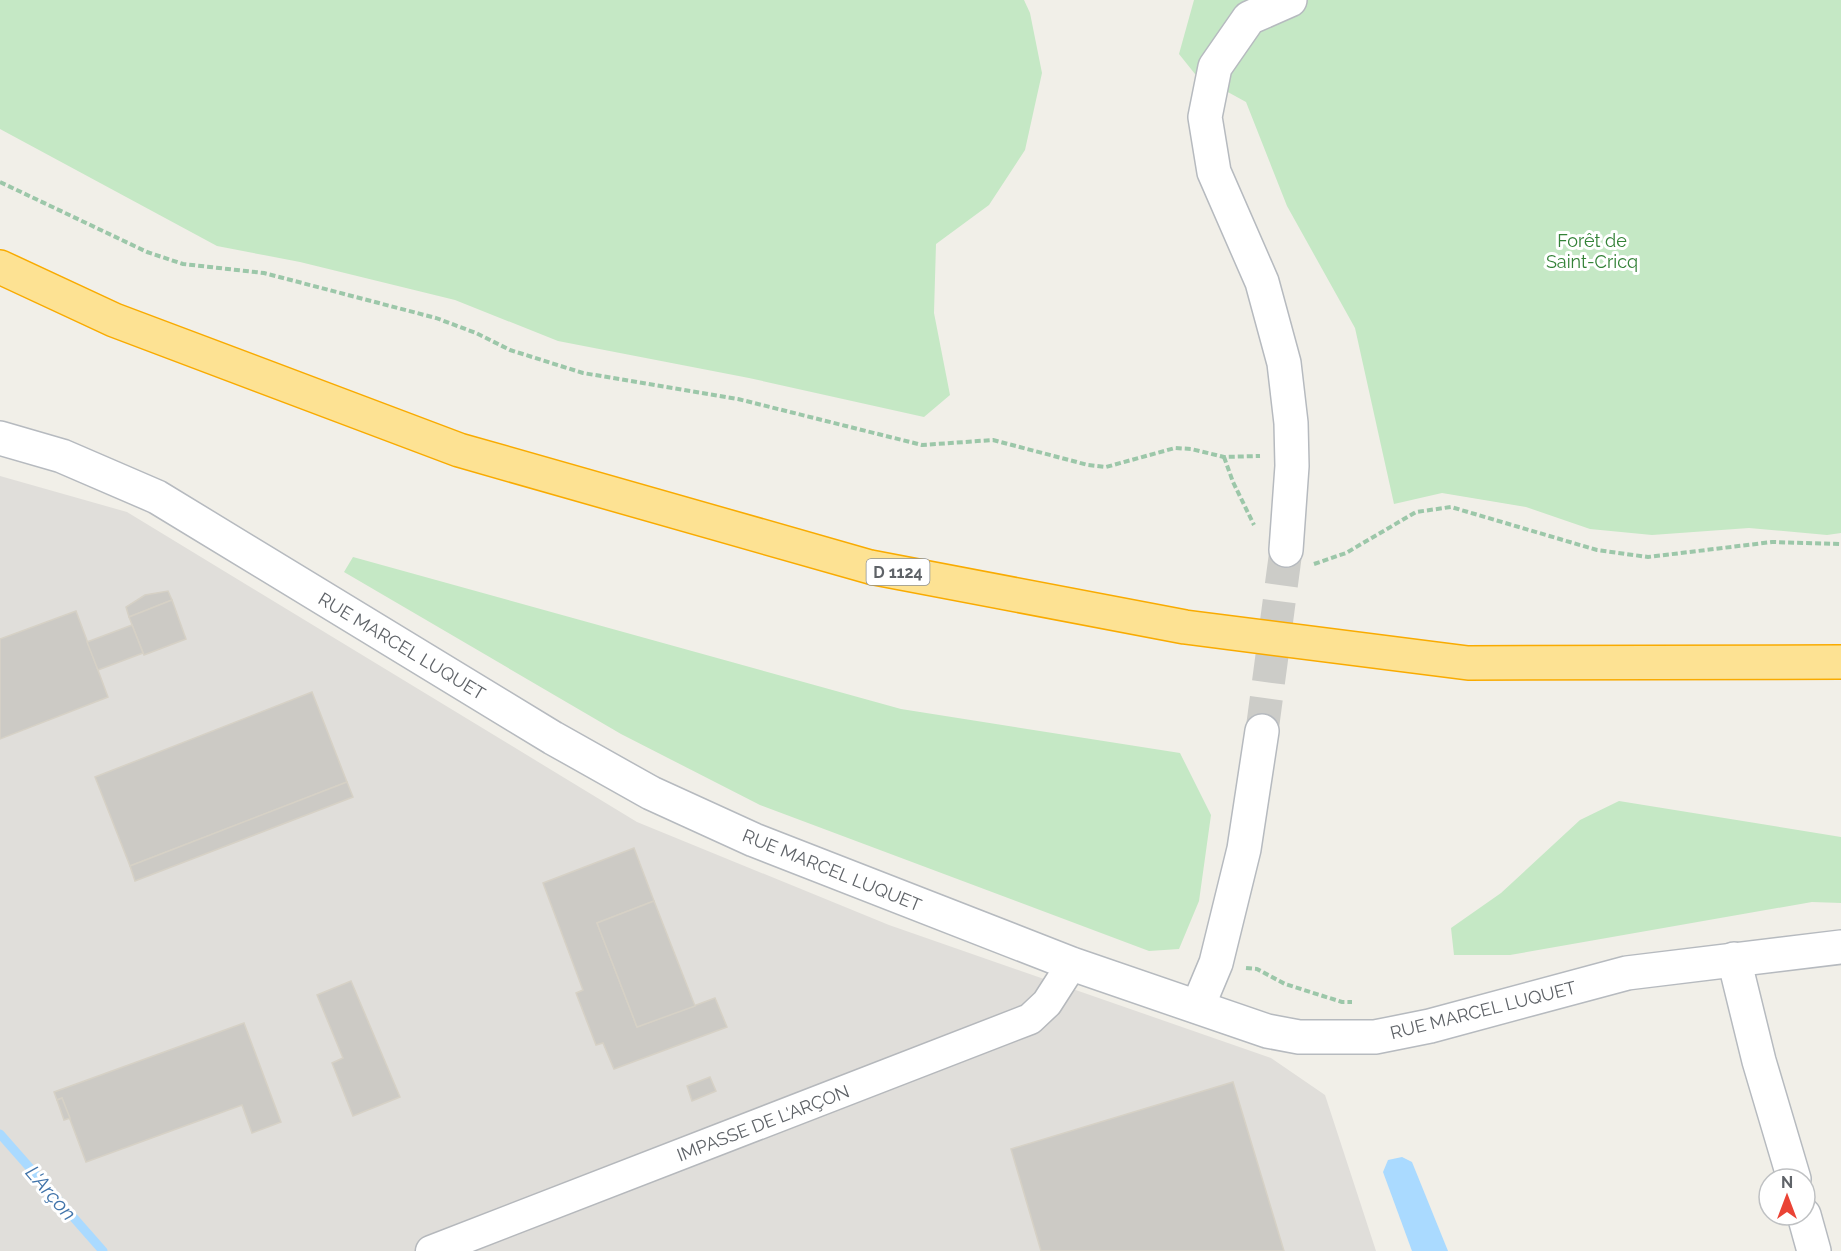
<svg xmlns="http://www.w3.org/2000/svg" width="1841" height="1251" font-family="Raleway,sans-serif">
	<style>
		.industrial { fill: #e0deda }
		.green { fill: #c5e8c5 }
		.water { fill: #aadaff }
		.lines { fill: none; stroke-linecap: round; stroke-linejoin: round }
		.stream { stroke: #aadaff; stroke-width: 9 }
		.building { fill: #cccac5; stroke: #d6d1c6; stroke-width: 1.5 }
		.secondary-tunnel { stroke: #ccccc8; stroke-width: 33; stroke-dasharray: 33 16; stroke-linecap: butt }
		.street-casing { stroke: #b5b8bc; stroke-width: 33 }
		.secondary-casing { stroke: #b6babf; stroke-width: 36 }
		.highway-casing { stroke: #f9ab00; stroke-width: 36 }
		.path { stroke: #9cc7a9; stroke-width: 4; stroke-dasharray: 6 3; stroke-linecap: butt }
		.street { stroke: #fff; stroke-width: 30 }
		.secondary { stroke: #fff; stroke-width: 33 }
		.highway { stroke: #fde293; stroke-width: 33 }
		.labels { text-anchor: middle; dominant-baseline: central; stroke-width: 6; stroke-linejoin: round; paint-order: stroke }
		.shield { fill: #fff; stroke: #8f9295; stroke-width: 1.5 }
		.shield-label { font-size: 16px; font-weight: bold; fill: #5f6368 }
		.park-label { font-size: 18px; fill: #348238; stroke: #fff }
		.street-label { font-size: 18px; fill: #5f6368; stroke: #fff }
		.water-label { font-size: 20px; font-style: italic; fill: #4174aa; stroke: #fff }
	</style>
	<rect width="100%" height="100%" fill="#f1efe8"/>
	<!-- industrial -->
	<path class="industrial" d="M0,476L127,512L637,822L889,925L1271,1058L1325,1095L1376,1251H0Z"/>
	<!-- green -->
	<g class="green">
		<path d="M0,0H1024L1030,13L1042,73L1025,150L989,205L936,244L934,313L950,395L924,417L749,378L558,341L455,300L300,262L217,246L0,129Z"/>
		<path d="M1194,0H1841V533L1827,535L1749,528L1652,535L1590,529L1526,507L1442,493L1394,504L1355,328L1287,206L1246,102L1195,74L1179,54Z"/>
		<path d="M353,557L901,709L1180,753L1211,815L1199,901L1179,949L1149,951L760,805L621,734L344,572Z"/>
		<path d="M1619,801L1841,837V903L1812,902L1510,955H1454L1451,928L1501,893L1580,820Z"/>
	</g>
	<!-- water -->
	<path class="water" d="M1402,1157L1412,1162L1448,1251H1412L1383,1172L1388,1160Z"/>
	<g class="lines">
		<!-- stream -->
		<path class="stream" d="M0,1134L103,1251"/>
	</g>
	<!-- building -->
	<g class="building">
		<path d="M168,591L172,600L129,617L126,607L145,595Z"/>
		<path d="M172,600L186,639L144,655L129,617Z"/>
		<path d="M76,611L108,697L0,739V639Z"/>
		<path d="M132,625L143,653L98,670L87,642Z"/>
		<path d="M312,692L347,782L130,866L95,777Z"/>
		<path d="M347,782L353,797L135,881L130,866Z"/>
		<path d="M634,848L654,901L597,923L637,1027L715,998L727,1027L614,1069L603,1043L596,1045L576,993L583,990L543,883Z"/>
		<path d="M654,901L695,1006L637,1027L597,923Z"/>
		<path d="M351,981L400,1097L353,1116L332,1063L343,1058L317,995Z"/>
		<path d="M244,1023L281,1122L252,1133L242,1105L86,1162L62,1098L57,1100L54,1092Z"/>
		<path d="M710,1077L716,1091L692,1101L687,1086Z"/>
		<path d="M1233,1082L1284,1251H1041L1011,1149Z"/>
		<path d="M62,1098L70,1118L64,1120L57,1100Z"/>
	</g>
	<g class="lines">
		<!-- secondary-tunnel -->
		<path class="secondary-tunnel" d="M1262,731L1286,550"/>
		<defs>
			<path id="street" d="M431,1251L1030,1019L1047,1003L1072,964"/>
			<g id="secondary">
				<path d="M0,438L62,456L157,497L553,738L651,793L754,840L1072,964L1267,1031L1299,1037H1375L1430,1026L1627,973L1841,947"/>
				<path d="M1286,550L1292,466L1291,423L1284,363L1262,282L1214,172L1205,117L1215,67L1249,18L1290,0"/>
				<path d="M1734,959L1759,1061L1794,1179"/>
				<path d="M1198,1006L1216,963L1244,849L1262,731"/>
				<path d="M1804,1215L1814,1251"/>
			</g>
			<path id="highway" d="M0,267L114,320L459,450L870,567L1185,627L1468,663L1841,662"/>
		</defs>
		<!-- street casing -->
		<use href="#street" class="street-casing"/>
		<!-- secondary casing -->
		<use href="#secondary" class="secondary-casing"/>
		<!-- highway casing -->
		<use href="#highway" class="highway-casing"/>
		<!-- path -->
		<g class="path">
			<path d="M0,182L147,252L183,264L264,273L436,318L476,333L510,350L583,373L738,399L922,445L993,440L1088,465L1106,467L1175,448L1191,449L1224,457L1260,456"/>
			<path d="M1224,457L1233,482L1254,525"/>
			<path d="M1314,564L1346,553L1416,512L1451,507L1597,550L1648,557L1772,542L1841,544"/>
			<path d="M1246,968L1257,969L1285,984L1342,1002H1352"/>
		</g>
		<!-- street -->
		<use href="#street" class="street"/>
		<!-- secondary -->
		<use href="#secondary" class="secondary"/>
		<!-- highway -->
		<use href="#highway" class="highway"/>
	</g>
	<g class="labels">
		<!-- shield labels -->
		<rect class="shield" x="866.5" y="559" width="63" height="26" rx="4.5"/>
		<g class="shield-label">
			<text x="898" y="572">D 1124</text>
		</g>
		<!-- park labels -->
		<g class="park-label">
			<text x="1592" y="240">Forêt de<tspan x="1592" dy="21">Saint-Cricq</tspan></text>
		</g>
		<!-- street labels -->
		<g class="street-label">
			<text transform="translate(402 646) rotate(31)">RUE MARCEL LUQUET</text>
			<text transform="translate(832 870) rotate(22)">RUE MARCEL LUQUET</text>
			<text transform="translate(1483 1010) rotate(-14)">RUE MARCEL LUQUET</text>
			<text transform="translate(763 1123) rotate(-21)">IMPASSE DE L'ARÇON</text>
		</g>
		<!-- water labels -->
		<g class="water-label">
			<text transform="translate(51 1193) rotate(49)">L'Arçon</text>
		</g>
	</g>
	<!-- north arrow -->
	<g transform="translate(1787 1197)"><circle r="28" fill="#ffffff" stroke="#bfc1c3" stroke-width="1.5"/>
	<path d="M0-4.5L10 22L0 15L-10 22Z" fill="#ea4335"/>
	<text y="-9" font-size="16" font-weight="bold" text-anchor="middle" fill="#5f6368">N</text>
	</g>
</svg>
